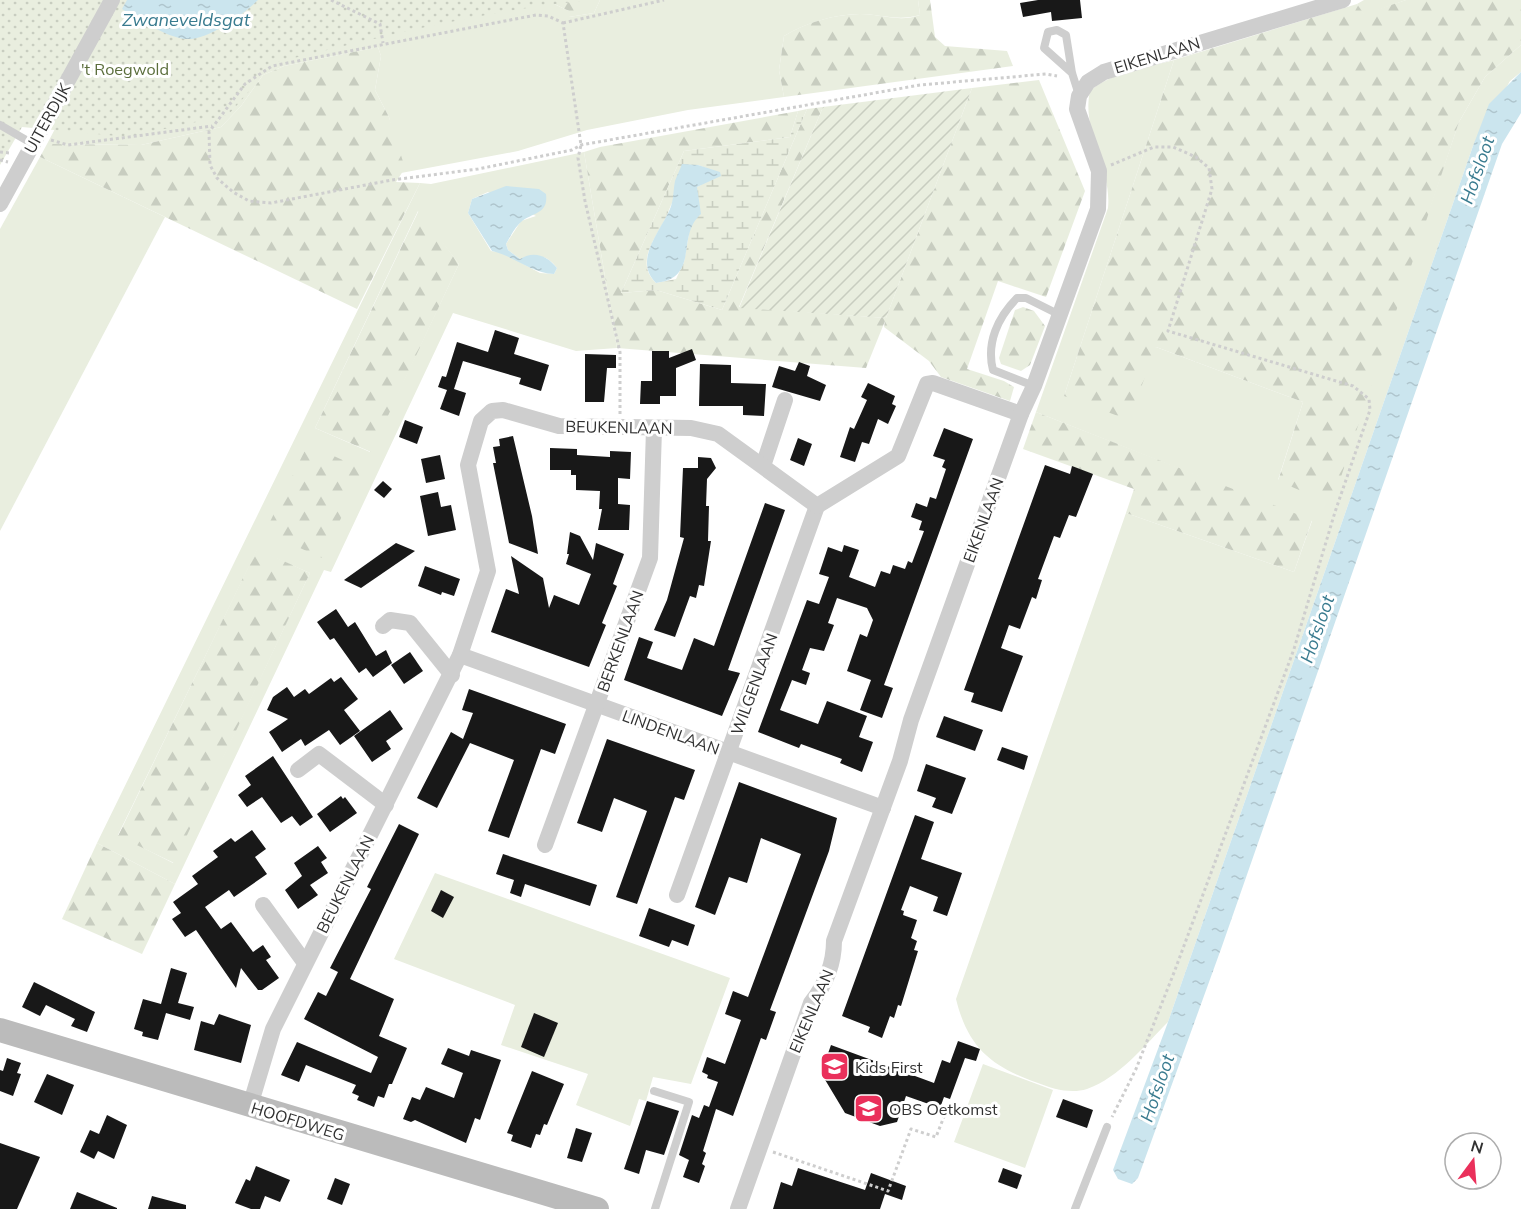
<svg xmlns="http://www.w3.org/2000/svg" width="1521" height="1209" font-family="Mulish,sans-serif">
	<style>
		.grass { fill: #e9eedf; fill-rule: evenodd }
		.forest { fill: url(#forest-firs) }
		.wetland { fill: url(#wetland-marsh); fill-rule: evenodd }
		.park { fill: url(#park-dots) }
		.garden { fill: url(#garden-furrows) }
		.water { fill: url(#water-ripples) }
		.building { fill: #181818 }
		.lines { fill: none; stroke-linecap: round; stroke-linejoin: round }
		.path { stroke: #cecece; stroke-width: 3; stroke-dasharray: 3 3; stroke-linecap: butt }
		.service { stroke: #cecece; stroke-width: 8 }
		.minor { stroke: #cecece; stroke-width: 16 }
		.secondary { stroke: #bbb; stroke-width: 24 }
		.labels { text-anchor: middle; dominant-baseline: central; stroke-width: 6; stroke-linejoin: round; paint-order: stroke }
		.street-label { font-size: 16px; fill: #313131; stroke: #fff }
		.park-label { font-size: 16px; fill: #5b6e3c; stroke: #fff }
		.poi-label { font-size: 16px; fill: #313131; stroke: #fff; text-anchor: start }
		.water-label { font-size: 18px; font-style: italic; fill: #397b8f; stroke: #fff }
	</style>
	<defs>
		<pattern id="forest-firs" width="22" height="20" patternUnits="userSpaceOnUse" patternTransform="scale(1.5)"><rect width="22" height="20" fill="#e9eedf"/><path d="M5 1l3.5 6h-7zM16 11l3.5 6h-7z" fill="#c8cdc0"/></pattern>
		<pattern id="wetland-marsh" width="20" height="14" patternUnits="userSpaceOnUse" patternTransform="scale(1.5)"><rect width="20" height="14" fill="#e9eedf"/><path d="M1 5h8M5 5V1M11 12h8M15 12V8" fill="none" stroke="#c8cdc0"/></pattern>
		<pattern id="park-dots" width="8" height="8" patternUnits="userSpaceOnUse" patternTransform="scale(1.5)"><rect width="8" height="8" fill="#e9eedf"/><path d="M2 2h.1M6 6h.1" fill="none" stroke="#c8cdc0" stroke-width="1.8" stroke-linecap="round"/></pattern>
		<pattern id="garden-furrows" width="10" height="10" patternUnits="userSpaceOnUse" patternTransform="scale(1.5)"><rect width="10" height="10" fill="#e9eedf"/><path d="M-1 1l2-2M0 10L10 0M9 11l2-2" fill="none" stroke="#c8cdc0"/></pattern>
		<pattern id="water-ripples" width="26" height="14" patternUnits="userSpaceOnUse" patternTransform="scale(1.5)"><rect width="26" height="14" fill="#cbe5ee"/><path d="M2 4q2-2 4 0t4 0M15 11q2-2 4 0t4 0" fill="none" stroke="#afc5cd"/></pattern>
	</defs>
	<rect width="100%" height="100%" fill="#fff"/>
	<!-- grass -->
	<g class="grass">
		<path d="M600,0H918L920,15C903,20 890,17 874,15C844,11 810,21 784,36L779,70L784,97L688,110L587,130L518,151L401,173L389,117L375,90L381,56L378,47L284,66L263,75L241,106L221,127L141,145L47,144L56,127L241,75L331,14L552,3L569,11V17L594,13Z"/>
		<path d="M1364,0H1406L1364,15L1357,4Z"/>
		<path d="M1521,45V72L1510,81L1473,146L1168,1022C1144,1046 1120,1077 1087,1089C1071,1094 1053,1089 1038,1083C992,1067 968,1048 956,999L1126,513L1294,572L1312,521L1036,412L1108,208C1112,167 1081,131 1090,91C1112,72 1146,68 1174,60L1064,396L1156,347L1303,402L1278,480L1364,402L1459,122L1485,77Z"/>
		<path d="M584,152L617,348L576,351L453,313L331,572L324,570L175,884L97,843L420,183L431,184ZM488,192L536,216L521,221L506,244L508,250L520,259C536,254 547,254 557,268L554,274L540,273L503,253L491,251L468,213L472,199ZM418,211L459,264L370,452L315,428ZM257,550L310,573L173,863L118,835Z"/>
		<path d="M40,157L165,217L0,531V229Z"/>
		<path d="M435,873L730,978L691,1084L653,1077L646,1101L639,1099L630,1126L576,1105L588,1074L501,1045L515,1005L394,959Z"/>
		<path d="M983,1064L1053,1090L1025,1168L954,1142Z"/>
	</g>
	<!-- forest -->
	<g class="forest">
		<path d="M552,0H600L594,13L569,17V11L552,3Z"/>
		<path d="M918,0H930L935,37L945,46L1007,51L1013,66L784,97L779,70L784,36C809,21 844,11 874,15C890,17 903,21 920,15Z"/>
		<path d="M1406,0H1521V45L1485,77L1459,122L1332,504L1278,481L1303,402L1156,347L1129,420L1064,396L1174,60L1357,4L1364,14Z"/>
		<path d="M378,47L381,56L375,90L389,117L405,168L396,182L420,183L357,309L40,157L47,144L141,145L221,127L241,106L263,75L284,66Z"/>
		<path d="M1039,80L1085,191L1046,297L998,281L967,369L1004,381L1014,387L1010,401L941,377L929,361L884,327L885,321L866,368L617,348L584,152L600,147L798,111L790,137L684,151L621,293L656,290L722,310L807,109L823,107L739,307L886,318L972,88Z"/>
		<path d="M419,210L459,264L371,452L315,428Z"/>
		<path d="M1023,307L1034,311L1045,326L1030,365L1021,371L1001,364L999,358L1015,310Z"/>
		<path d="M1036,412L1312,520L1294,572L1126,513L1134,489L1023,449Z"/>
		<path d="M308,444L364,470L322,558L265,532Z"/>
		<path d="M257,549L310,573L174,863L118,836Z"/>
		<path d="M97,843L175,884L142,954L62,919Z"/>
	</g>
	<!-- wetland -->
	<path class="wetland" d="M807,109L722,310L656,290L621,293L684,151L790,137L798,111ZM698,165L706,168L701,185L697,187L684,262L676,279L656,283C637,265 651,244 662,225C667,217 669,208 674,199C680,187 690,176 698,165Z"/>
	<!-- park -->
	<path class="park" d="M0,0H592C482,10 375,39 268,64L247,94L228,115L128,137L22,127L0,165Z"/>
	<!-- garden -->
	<path class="garden" d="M972,88L886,318L739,308L823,107Z"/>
	<!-- water -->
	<g class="water">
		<path d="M127,0H258C243,15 207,41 185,39C166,37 139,19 122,9Z"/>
		<path d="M1521,72V113L1502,144L1221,949L1138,1178L1132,1184L1118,1179L1113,1170L1168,1022L1473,146L1489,104Z"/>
		<path d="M682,164L698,165L720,172L721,176L697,187L701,214C675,237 701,277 656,283C633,260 660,232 670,209C674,199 673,191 675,181C677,175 680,170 682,164Z"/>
		<path d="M506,186L539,189L546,194C549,216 529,212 519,224C514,229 510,237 506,244L508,250L520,259C534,250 548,256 557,268L554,274C531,273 514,256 492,251L468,213L472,199Z"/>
	</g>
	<!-- building -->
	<g class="building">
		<path d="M1038,0H1080L1082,18L1052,21L1051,12L1023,17L1020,3Z"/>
		<path d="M495,330L519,338L514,354L549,365L541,391L519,384L521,378L463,361L454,389L466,393L459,416L440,409L447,390L438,387L442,376L446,377L457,342L488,352Z"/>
		<path d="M692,349L696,360L676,368V396H660V404H640L641,381H652V351H669V358Z"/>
		<path d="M585,354L616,355V368H607L604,402H585Z"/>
		<path d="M799,362L810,366L807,376L826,385L820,401L772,387L779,366L795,371Z"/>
		<path d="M700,364L731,365V383L766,384L764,416L743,415V406H699Z"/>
		<path d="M868,383L895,396L892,404L896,406L888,424L878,419L869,444L862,442L855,462L840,457L850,427L854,429L867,400L861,397Z"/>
		<path d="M405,420L423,427L417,444L399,437Z"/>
		<path d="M944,428L973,439L884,685L893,688L882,718L860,710L871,680L847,671L860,634L867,637L873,620L867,608L837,598L828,623L834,625L824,651L810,648L802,670L810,673L806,685L792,680L780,710L818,724L827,701L867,716L859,737L873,742L862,772L840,763L842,759L801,744L799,748L758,732L807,600L819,604L829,577L819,574L828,547L842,552L844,545L859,550L849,577L875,587L881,571L890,574L893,565L905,569L908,561L912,563L924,531L919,530L922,521L911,517L916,503L927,507L930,497L936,499L946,469L942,467L945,460L933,456Z"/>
		<path d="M513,436L532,516L538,554L509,543L493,463H496L493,447L500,446L499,439Z"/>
		<path d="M798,438L812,444L804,466L790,460Z"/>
		<path d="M550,448L577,449V455L610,457V451L631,452L630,479L618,478V504L630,505L629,530H598L602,509H599L600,491L576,490V475H571V470H550Z"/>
		<path d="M440,455L445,479L426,483L421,459Z"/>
		<path d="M698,457L711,458L716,468L707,479L706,506H709L708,541H711L704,586L699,585L696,598L690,596L675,637L654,630L667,600L684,538L680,537L683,468H698Z"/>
		<path d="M1045,465L1070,474L1072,466L1093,474L1076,517L1069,515L1060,538L1054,536L1038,579L1042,580L1036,599L1032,597L1020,629L1009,625L1001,648L1023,656L1002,712L971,702L974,693L964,690Z"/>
		<path d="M383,481L392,489L384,498L374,490Z"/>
		<path d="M438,492L441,507L451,505L456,530L428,536L420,496Z"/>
		<path d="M765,503L785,510L728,670L740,673L722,716L624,680L639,637L653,642L647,658L682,670L694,638L714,646Z"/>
		<path d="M570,532L580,536L593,560L596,543L624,554L613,584L617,586L602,623L606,625L589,667L491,632L506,589L519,594L511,556L543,578L549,608L554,595L579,605L591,574L566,564L569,554H567Z"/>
		<path d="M396,543L415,551L361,588L344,580Z"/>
		<path d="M425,566L460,579L454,596L442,592L441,595L418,586Z"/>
		<path d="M336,609L348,627L355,622L376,656L386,650L392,663L373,677L366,668L359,673L334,638L330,640L317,622Z"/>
		<path d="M410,652L423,671L404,684L391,665Z"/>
		<path d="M341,677L358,699L344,710L360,731L340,745L329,730L305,746L301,739L282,752L269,732L288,719L267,710L273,697L287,687L294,697L305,689L309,694L331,678L334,682Z"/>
		<path d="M469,689L566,724L555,754L541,749L509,838L488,831L514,760L470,743L437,808L417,798L451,732L463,739L473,713L462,710Z"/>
		<path d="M390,710L403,729L386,741L391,749L372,762L354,736Z"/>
		<path d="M944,716L983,730L975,751L936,737Z"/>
		<path d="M607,739L695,770L684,800L675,797L637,904L616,897L647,811L614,798L602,832L577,823Z"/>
		<path d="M1002,747L1028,756L1024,770L997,760Z"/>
		<path d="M273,756L313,817L300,826L292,816L281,823L262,797L247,807L238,795L251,785L245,776Z"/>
		<path d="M926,764L966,778L952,814L932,807L936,798L917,791Z"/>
		<path d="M739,782L837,818L829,851L770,1010L776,1012L766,1040L761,1038L733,1116L716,1109L703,1151L706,1153L702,1164L705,1166L699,1183L683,1177L689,1160L679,1155L692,1115L699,1118L704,1105L709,1107L718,1082L707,1078L708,1075L702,1072L707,1057L725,1064L741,1020L725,1014L733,991L748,997L801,854L761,838L747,883L729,877L715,915L695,907Z"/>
		<path d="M341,796L343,799L345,797L357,813L330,832L317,814Z"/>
		<path d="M915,815L934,822L921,859L962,873L947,916L933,911L938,897L910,886L901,910L904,911L903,915L917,920L911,938L917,941L914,950L918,951L901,1006L898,1005L894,1018L890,1016L882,1038L868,1032L870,1027L842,1016Z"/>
		<path d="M399,824L419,834L350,979L394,999L379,1036L407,1048L392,1084H389L384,1098L378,1096L374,1107L357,1100L359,1096L352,1093L356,1085L306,1065L299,1082L281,1075L297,1042L371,1073L378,1057L304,1019L318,992L326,996L338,972L330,968L371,889L367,887Z"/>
		<path d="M252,830L266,849L255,857L267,874L234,897L229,890L205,907L221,929L231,922L253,952L263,945L271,957L266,960L279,978L262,990H258L241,968L236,988L196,930L185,937L172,919L181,913L173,902L198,884L192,876L218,857L213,851L231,838L235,842Z"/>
		<path d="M318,846L327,858L321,862L328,873L310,885L318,895L298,909L285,890L302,876L294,863Z"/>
		<path d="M503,854L597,885L590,906L525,884L521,897L510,893L514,880L496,874Z"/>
		<path d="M441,890L454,897L443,918L431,911Z"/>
		<path d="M649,908L695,925L688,946L672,940L669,947L639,936Z"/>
		<path d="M171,968L187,973L178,1003L194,1007L190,1020L166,1013L158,1040L142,1036L143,1032L134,1029L143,999L161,1004Z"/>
		<path d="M34,982L95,1012L87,1032L71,1026L75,1019L46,1005L40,1016L22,1007Z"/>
		<path d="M534,1013L558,1023L544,1057L521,1047Z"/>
		<path d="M219,1014L251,1025L241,1063L194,1050L201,1021L214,1025Z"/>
		<path d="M958,1041L980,1049L976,1061L965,1058L950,1099L944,1097L940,1108L906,1096L897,1122L880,1126L845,1113L821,1073L831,1045L934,1083L942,1060L950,1063Z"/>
		<path d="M448,1048L469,1056L471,1050L501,1060L480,1120L475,1118L466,1143L415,1120L411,1122L403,1119L412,1097L420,1100L426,1087L454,1098L463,1073L441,1064Z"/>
		<path d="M7,1058L21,1063L17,1073L21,1074L13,1096L0,1091V1070L3,1071Z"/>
		<path d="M532,1071L564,1084L547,1125L544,1124L540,1135L536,1134L531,1148L511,1141L513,1135L507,1133Z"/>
		<path d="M47,1074L74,1085L62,1115L34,1102Z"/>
		<path d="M1063,1099L1093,1110L1087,1128L1056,1117Z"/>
		<path d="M647,1101L679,1111L664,1155L646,1150L639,1174L624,1169Z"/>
		<path d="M107,1115L127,1125L114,1159L98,1151L94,1159L80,1152L90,1130L99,1134Z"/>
		<path d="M576,1128L592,1133L582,1162L567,1158Z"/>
		<path d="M0,1143L40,1157L17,1209H0Z"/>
		<path d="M256,1166L290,1180L280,1202L265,1196L260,1209H251L235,1203L246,1179L250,1181Z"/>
		<path d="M798,1168L865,1190L871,1173L906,1186L902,1200L885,1194L880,1209H773L781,1182L792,1186Z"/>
		<path d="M1003,1168L1022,1175L1017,1189L998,1182Z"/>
		<path d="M335,1178L350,1184L342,1205L327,1199Z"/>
		<path d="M77,1192L117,1208V1209H70Z"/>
		<path d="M152,1196L186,1205V1209H148Z"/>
	</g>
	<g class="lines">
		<!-- path -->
		<g class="path">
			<path d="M331,0L380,24L383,43"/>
			<path d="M563,23L664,0"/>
			<path d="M51,140L68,145L212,126"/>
			<path d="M0,152L10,153"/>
			<path d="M0,160L8,162"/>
			<path d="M1111,165L1154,147H1173L1196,157L1209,168L1212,189L1168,331L1353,386L1369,399L1370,410L1335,512L1294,649L1175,970L1136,1069L1112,1117"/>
			<path d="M620,414V352L585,201L578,158L581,145L563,23L548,16L536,15L272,66L245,84L209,132L210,165L217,178L233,192L249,201L271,203L392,180L478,169L572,150L581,145L920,85L1046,74L1057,76"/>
			<path d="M773,1152L888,1191L911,1129L936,1137L947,1109"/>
		</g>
		<!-- service -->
		<g class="service">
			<path d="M1072,73L1044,48L1048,32L1057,30L1066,35L1072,73L1079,95"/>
			<path d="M0,125L33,144"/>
			<path d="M1034,386L993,370C986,343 998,317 1017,298H1026L1060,315"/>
			<path d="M654,1091L689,1102L655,1209"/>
			<path d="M1075,1209L1107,1127"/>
		</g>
		<!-- minor -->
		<g class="minor">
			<path d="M0,204L112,0"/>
			<path d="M763,466L785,400"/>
			<path d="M383,626L390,620L410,623L452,675"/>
			<path d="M460,655L883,808"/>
			<path d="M298,770L319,754L386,805"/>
			<path d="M545,845L650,558L654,429"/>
			<path d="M677,895L817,506"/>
			<path d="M263,905L305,963"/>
			<path d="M250,1106L273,1029L460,655L488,571L468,465L481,421L492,411L503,410L559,426L691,428L718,434L817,506L898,456L927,384L933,383L1021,414"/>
			<path d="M738,1209L811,1003C826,984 834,964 834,941L900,761L911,720L1021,414L1034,386L1098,209L1099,171L1077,109L1079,96L1088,82L1104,72L1343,0"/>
		</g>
		<!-- secondary -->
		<path class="secondary" d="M0,1030L597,1209"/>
	</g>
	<!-- icons -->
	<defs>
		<symbol id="school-square" viewBox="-11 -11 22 22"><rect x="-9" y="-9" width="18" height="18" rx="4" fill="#ea305b" stroke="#fff"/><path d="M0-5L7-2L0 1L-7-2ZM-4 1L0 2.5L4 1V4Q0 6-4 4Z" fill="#fff"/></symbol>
	</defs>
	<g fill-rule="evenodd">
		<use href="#school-square" x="818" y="1050" width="33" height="33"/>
		<use href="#school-square" x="852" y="1092" width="33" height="33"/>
	</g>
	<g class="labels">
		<!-- street labels -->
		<g class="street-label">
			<text transform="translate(1157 55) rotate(-17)">EIKENLAAN</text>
			<text transform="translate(47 118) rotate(-61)">UITERDIJK</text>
			<text transform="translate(619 427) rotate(1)">BEUKENLAAN</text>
			<text transform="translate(983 520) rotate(-70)">EIKENLAAN</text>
			<text transform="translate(620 641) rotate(-70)">BERKENLAAN</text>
			<text transform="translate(754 684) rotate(-70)">WILGENLAAN</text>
			<text transform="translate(671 732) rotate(20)">LINDENLAAN</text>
			<text transform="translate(345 884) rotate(-63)">BEUKENLAAN</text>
			<text transform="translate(811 1011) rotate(-67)">EIKENLAAN</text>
			<text transform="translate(298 1121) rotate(17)">HOOFDWEG</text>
		</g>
		<!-- park labels -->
		<g class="park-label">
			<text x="125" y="69">'t Roegwold</text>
		</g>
		<!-- poi labels -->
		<g class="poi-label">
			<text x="855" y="1067">Kids First</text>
			<text x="889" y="1109">OBS Oetkomst</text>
		</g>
		<!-- water labels -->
		<g class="water-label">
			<text x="186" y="19">Zwaneveldsgat</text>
			<text transform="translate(1477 170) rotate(-71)">Hofsloot</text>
			<text transform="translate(1317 629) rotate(-71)">Hofsloot</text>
			<text transform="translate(1157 1088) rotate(-71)">Hofsloot</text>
		</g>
	</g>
	<!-- north arrow -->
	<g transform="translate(1473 1161) rotate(16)"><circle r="28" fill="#ffffff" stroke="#adadad" stroke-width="1.5"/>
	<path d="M0-4.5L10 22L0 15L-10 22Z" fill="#ea305b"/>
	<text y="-9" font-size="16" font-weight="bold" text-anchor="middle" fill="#313131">N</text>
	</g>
</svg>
